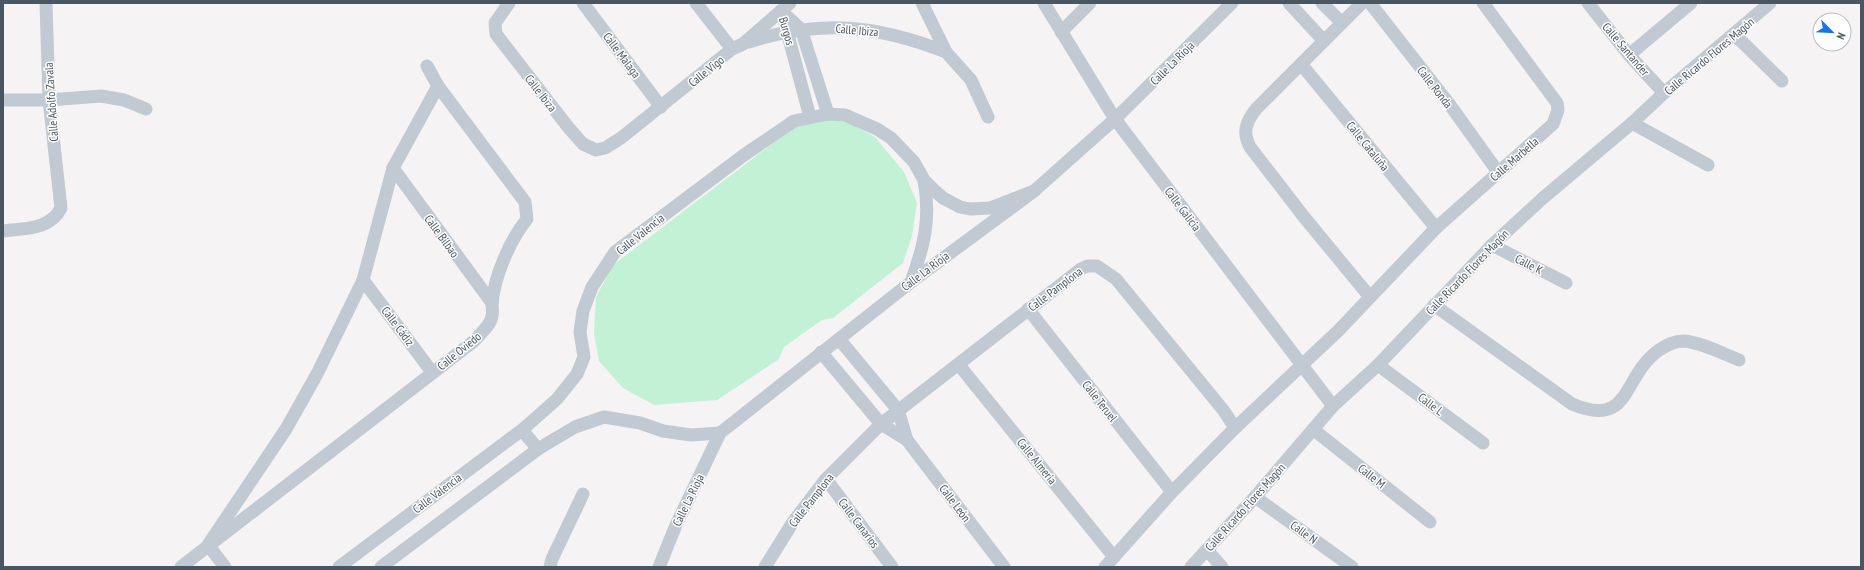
<svg xmlns="http://www.w3.org/2000/svg" width="1864" height="570" font-family="'PT Sans Narrow',sans-serif">
	<style>
		.green { fill: #c3f1d5 }
		.lines { fill: none; stroke-linecap: round; stroke-linejoin: round }
		.minor { stroke: #c1cad2; stroke-width: 13 }
		.labels { text-anchor: middle; dominant-baseline: central; stroke-width: 3; stroke-linejoin: round; paint-order: stroke }
		.street-label { font-size: 12px; fill: #4a5661; stroke: #fff }
	</style>
	<rect width="100%" height="100%" fill="#f5f3f3"/>
	<!-- green -->
	<path class="green" d="M840,118L875,137L904,172L917,203L912,236L903,263L833,318L822,320L784,347L779,359L717,400L654,405L623,388L599,361L594,333L596,297L613,265L798,124Z"/>
	<g class="lines">
		<!-- minor -->
		<g class="minor">
			<path d="M509,3L495,23L496,34L568,127L583,144L596,150L605,148L621,138L732,49L743,44L790,3"/>
			<path d="M583,3L661,107"/>
			<path d="M696,3L732,49"/>
			<path d="M922,3L946,52L971,80L988,117"/>
			<path d="M1044,3L1115,119L1333,406"/>
			<path d="M1289,3L1324,41"/>
			<path d="M1322,3L1342,23"/>
			<path d="M1362,3L1256,109C1246,122 1242,132 1250,147L1304,217L1370,297"/>
			<path d="M1370,3L1450,105L1498,172"/>
			<path d="M1588,3L1629,55L1664,93"/>
			<path d="M781,11L801,29L828,114"/>
			<path d="M785,24L810,117"/>
			<path d="M1061,32L1090,3"/>
			<path d="M1734,34L1782,81"/>
			<path d="M749,42C820,19 877,25 946,52"/>
			<path d="M1629,55L1691,3"/>
			<path d="M1301,64L1436,228"/>
			<path d="M3,100H49L101,96L124,100L146,109"/>
			<path d="M1632,123L1708,165"/>
			<path d="M393,168L492,303"/>
			<path d="M3,231C25,228 50,230 61,208L49,100L46,3"/>
			<path d="M1492,245L1566,283"/>
			<path d="M363,280L432,372"/>
			<path d="M911,282C924,246 931,219 924,180"/>
			<path d="M1434,305L1572,404C1632,429 1621,377 1659,350C1667,345 1674,341 1684,341C1700,342 1724,354 1739,360"/>
			<path d="M1028,309L1172,492"/>
			<path d="M839,339L898,410L907,440L1004,567"/>
			<path d="M821,352L881,424L907,440"/>
			<path d="M959,365L1114,557"/>
			<path d="M1378,365L1483,443"/>
			<path d="M1235,428L1338,331L1436,228L1553,124L1558,110L1557,103L1483,3"/>
			<path d="M522,430L538,449"/>
			<path d="M1314,430L1430,522"/>
			<path d="M826,479L892,567"/>
			<path d="M1255,497L1352,567"/>
			<path d="M1207,550L1222,567"/>
			<path d="M181,567L474,341C480,334 491,325 492,316C493,312 492,308 492,304C494,277 510,240 527,219L525,202L438,86L427,66"/>
			<path d="M225,567L208,545L286,429L317,374L363,280L393,168L438,86"/>
			<path d="M339,567L522,430L557,399L577,374L584,357L580,332L583,311L592,287L615,252L744,155L794,121L828,114L845,115L877,129L891,138L914,162L924,180L935,191L943,198L960,207L970,209L990,208L1034,191"/>
			<path d="M381,567L538,449L575,427L604,417L640,423L663,431L691,435L720,433"/>
			<path d="M550,567L552,559L583,494"/>
			<path d="M659,567L676,525L720,433L911,282L1034,191L1115,119L1232,3"/>
			<path d="M765,567L793,522L826,479L881,424L1081,269L1087,266H1097L1116,279L1224,411L1235,428L1172,492L1105,567"/>
			<path d="M1191,567L1255,497L1333,406L1378,365L1492,245L1543,198L1632,123L1664,93L1770,3"/>
		</g>
	</g>
	<g class="labels">
		<!-- street labels -->
		<g class="street-label">
			<text transform="translate(857 30) rotate(5)">Calle Ibiza</text>
			<text transform="translate(787 31) rotate(74)">Burgos</text>
			<text transform="translate(1626 49) rotate(50)">Calle Santander</text>
			<text transform="translate(622 55) rotate(53)">Calle Malaga</text>
			<text transform="translate(1709 56) rotate(-40)">Calle Ricardo Flores Magón</text>
			<text transform="translate(1172 63) rotate(-45)">Calle La Rioja</text>
			<text transform="translate(706 71) rotate(-39)">Calle Vigo</text>
			<text transform="translate(1435 87) rotate(52)">Calle Ronda</text>
			<text transform="translate(541 93) rotate(52)">Calle Ibiza</text>
			<text transform="translate(51 102) rotate(-94)">Calle Adolfo Zavala</text>
			<text transform="translate(1368 146) rotate(51)">Calle Cataluña</text>
			<text transform="translate(1514 159) rotate(-41)">Calle Marbella</text>
			<text transform="translate(1183 209) rotate(53)">Calle Galicia</text>
			<text transform="translate(640 234) rotate(-39)">Calle Valencia</text>
			<text transform="translate(442 236) rotate(54)">Calle Bilbao</text>
			<text transform="translate(1529 264) rotate(27)">Calle K</text>
			<text transform="translate(925 271) rotate(-37)">Calle La Rioja</text>
			<text transform="translate(1467 272) rotate(-46)">Calle Ricardo Flores Magón</text>
			<text transform="translate(1055 289) rotate(-37)">Calle Pamplona</text>
			<text transform="translate(398 326) rotate(53)">Calle Cádiz</text>
			<text transform="translate(459 351) rotate(-39)">Calle Oviedo</text>
			<text transform="translate(1100 401) rotate(52)">Calle Teruel</text>
			<text transform="translate(1431 404) rotate(37)">Calle L</text>
			<text transform="translate(1037 461) rotate(51)">Calle Almeria</text>
			<text transform="translate(1372 476) rotate(38)">Calle M</text>
			<text transform="translate(437 493) rotate(-37)">Calle Valencia</text>
			<text transform="translate(688 500) rotate(-64)">Calle La Rioja</text>
			<text transform="translate(811 500) rotate(-52)">Calle Pamplona</text>
			<text transform="translate(955 503) rotate(53)">Calle León</text>
			<text transform="translate(1245 507) rotate(-48)">Calle Ricardo Flores Magón</text>
			<text transform="translate(859 523) rotate(53)">Calle Canarios</text>
			<text transform="translate(1304 532) rotate(36)">Calle N</text>
		</g>
	</g>
	<!-- border -->
	<rect width="1864" height="570" fill="none" stroke="#4a5661" stroke-width="8"/>
	<!-- north arrow -->
	<g transform="translate(1832 32) rotate(114)"><circle r="19" fill="#ffffff" stroke="#b7bbc0"/>
	<path d="M0-3L7 15L0 10L-7 15Z" fill="#1a73e8"/>
	<text y="-6" font-size="11" font-weight="bold" text-anchor="middle" fill="#4a5661">N</text>
	</g>
</svg>
